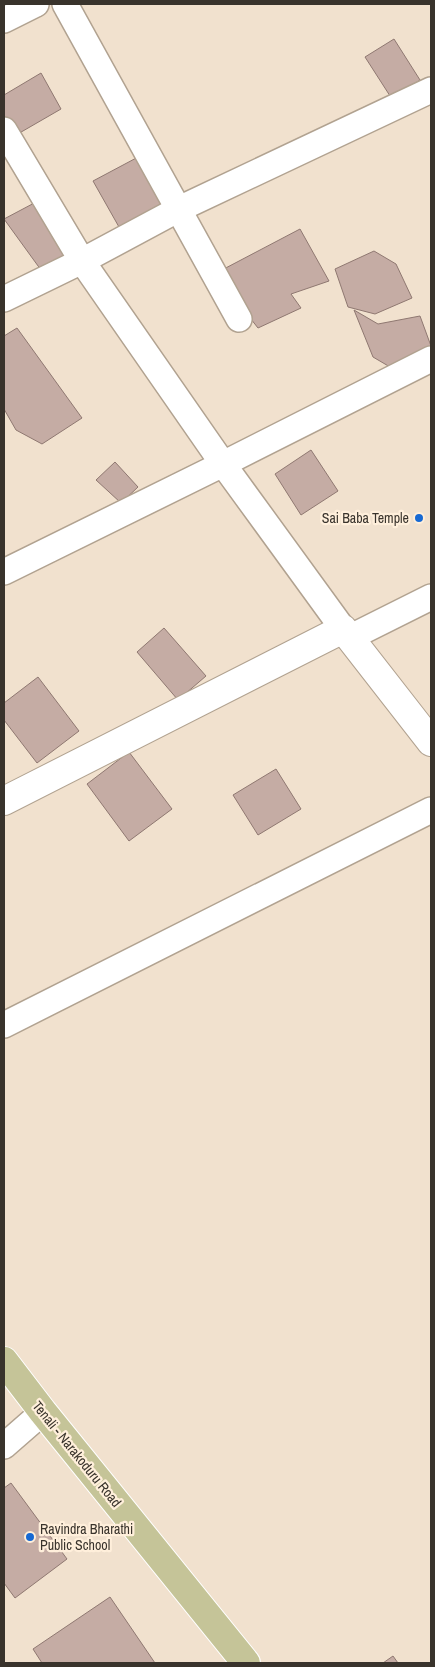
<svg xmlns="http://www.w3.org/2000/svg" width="435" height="1667" font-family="'Archivo Narrow',sans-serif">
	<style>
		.building { fill: #c5aca4; stroke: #8f7871 }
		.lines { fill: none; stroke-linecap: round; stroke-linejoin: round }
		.minor-casing { stroke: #b1a290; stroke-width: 28 }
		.tertiary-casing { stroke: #b1a290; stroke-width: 30 }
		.primary-casing { stroke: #fff; stroke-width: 30 }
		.minor { stroke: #fff; stroke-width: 25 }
		.tertiary { stroke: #fff; stroke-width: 28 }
		.primary { stroke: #c5c498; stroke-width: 28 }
		.poi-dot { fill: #1769d3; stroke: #ffefdb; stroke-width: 2 }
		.labels { text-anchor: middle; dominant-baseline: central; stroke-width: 4.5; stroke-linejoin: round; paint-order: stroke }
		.poi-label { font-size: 14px; fill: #39332c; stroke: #ffefdb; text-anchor: end }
		.street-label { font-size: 14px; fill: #39332c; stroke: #ffefdb }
	</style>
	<rect width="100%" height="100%" fill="#f1e1ce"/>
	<!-- building -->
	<g class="building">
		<path d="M394,39L420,80L392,99L365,57Z"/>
		<path d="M41,73L61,109L16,135L4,115V95Z"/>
		<path d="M140,156L172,207L119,227L93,181Z"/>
		<path d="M38,201L70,255L41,270L4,219Z"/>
		<path d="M300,229L329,281L291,294L301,308L258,328L247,314L220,271Z"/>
		<path d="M374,251L396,264L412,298L375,314L348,307L335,269Z"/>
		<path d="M354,310L378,324L420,316L431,346V355L402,374L373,357Z"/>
		<path d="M17,328L82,418L42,444L16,430L4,409V336Z"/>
		<path d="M311,450L338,491L301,515L275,474Z"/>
		<path d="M115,462L138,487L121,503L96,480Z"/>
		<path d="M164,628L206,676L178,700L137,652Z"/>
		<path d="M38,677L79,731L37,763L4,720V703Z"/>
		<path d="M129,752L172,809L129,841L87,784Z"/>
		<path d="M276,769L301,809L258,835L233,795Z"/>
		<path d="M11,1483L67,1559L15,1598L4,1583V1488Z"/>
		<path d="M110,1597L155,1663H42L33,1649Z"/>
		<path d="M393,1656L398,1663H383Z"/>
	</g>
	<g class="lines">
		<defs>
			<g id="minor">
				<path d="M65,4L239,319"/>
				<path d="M4,20L36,4"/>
				<path d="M4,130L82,261L223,464L343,629"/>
				<path d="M4,299L82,261L179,209L431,90"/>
				<path d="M4,572L223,464L431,359"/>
				<path d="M349,638L431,597"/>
				<path d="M4,1025L431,810"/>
				<path d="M4,1446L43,1412"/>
			</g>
			<path id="tertiary" d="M4,801L343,629L431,742"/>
			<path id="primary" d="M4,1361L43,1412L246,1663"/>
		</defs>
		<!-- minor casing -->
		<use href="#minor" class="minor-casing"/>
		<!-- tertiary casing -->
		<use href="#tertiary" class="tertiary-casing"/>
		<!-- primary casing -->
		<use href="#primary" class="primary-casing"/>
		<!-- minor -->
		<use href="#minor" class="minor"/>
		<!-- tertiary -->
		<use href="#tertiary" class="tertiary"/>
		<!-- primary -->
		<use href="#primary" class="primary"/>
	</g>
	<!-- markers -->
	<g class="poi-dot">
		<circle cx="419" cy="518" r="5"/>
		<circle cx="30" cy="1537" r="5"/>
	</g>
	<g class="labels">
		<!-- poi labels -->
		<g class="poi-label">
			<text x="409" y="518">Sai Baba Temple</text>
			<text x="40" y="1529" text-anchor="start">Ravindra Bharathi<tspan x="40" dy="16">Public School</tspan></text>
		</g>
		<!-- street labels -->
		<g class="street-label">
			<text transform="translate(77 1454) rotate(51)">Tenali - Narakoduru Road</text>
		</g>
	</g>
	<!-- border -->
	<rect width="435" height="1667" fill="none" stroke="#39332c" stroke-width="10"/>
</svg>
